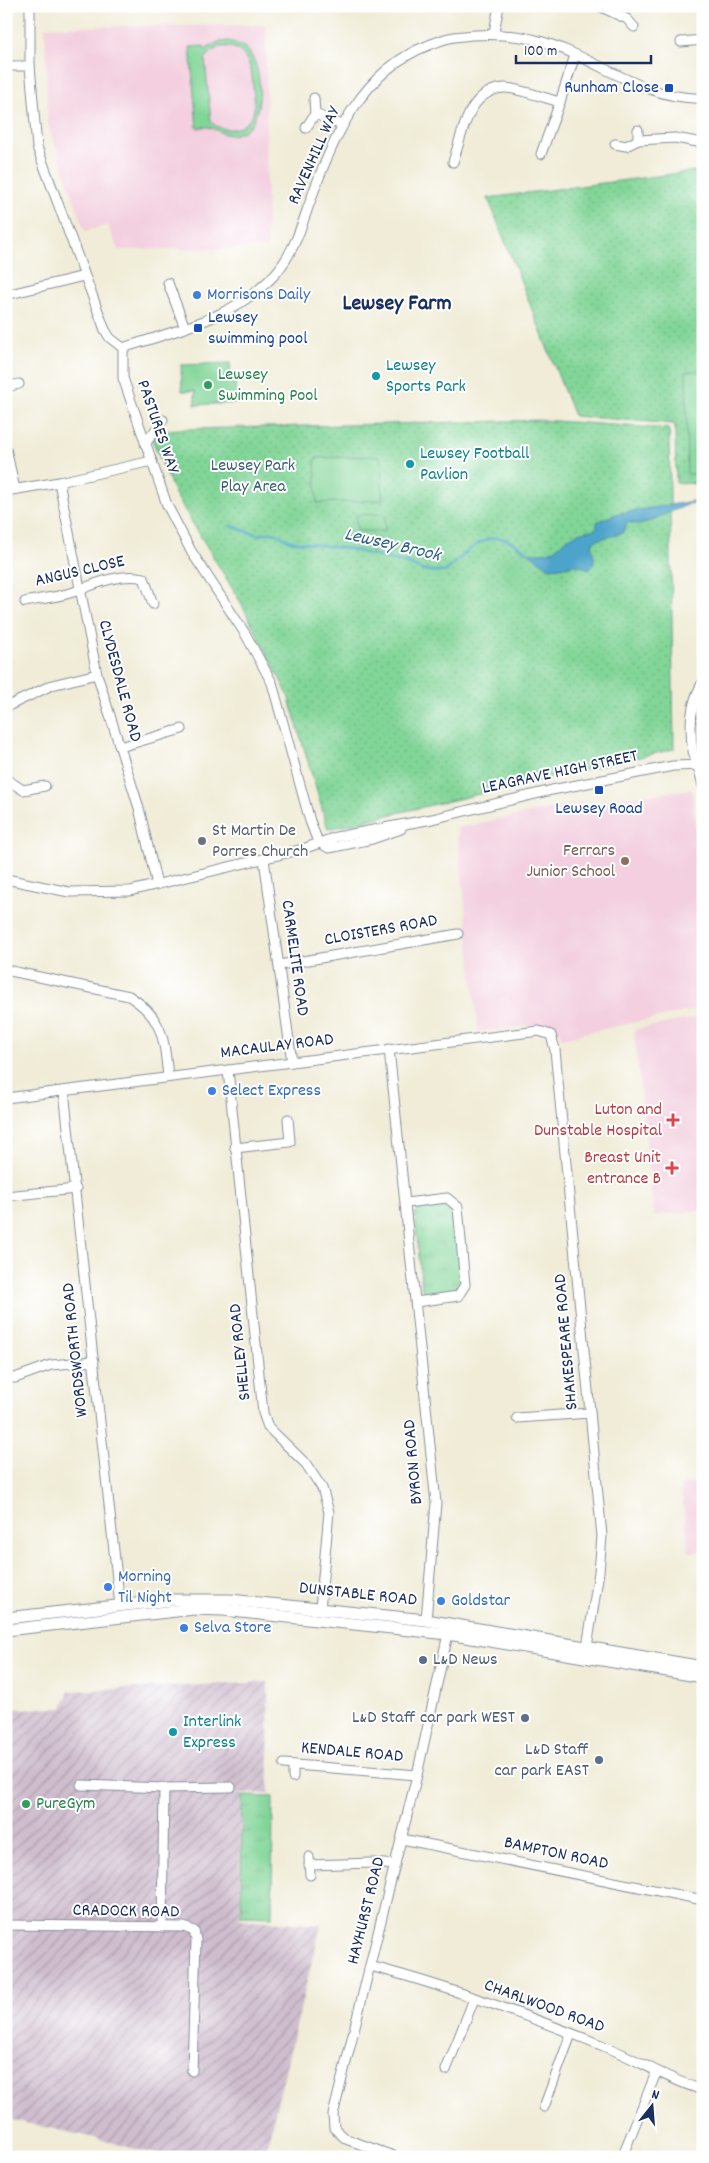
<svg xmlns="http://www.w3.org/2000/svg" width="709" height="2163" font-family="Dekko,sans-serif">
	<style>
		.built { fill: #f3cfdf }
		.industrial { fill: url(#industrial-furrows) }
		.grass { fill: url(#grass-tufts); stroke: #4e827a }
		.park { fill: url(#park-dots); stroke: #4e827a }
		.pitch { fill: #81d597; stroke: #4e827a; fill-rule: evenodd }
		.water { fill: #4ea4ca; stroke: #346a94 }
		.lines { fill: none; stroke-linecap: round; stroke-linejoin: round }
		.stream { stroke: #4ea4ca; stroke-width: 2.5 }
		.minor-casing { stroke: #868e9a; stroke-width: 11 }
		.major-casing { stroke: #868e9a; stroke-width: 13 }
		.minor { stroke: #fff; stroke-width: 9 }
		.major { stroke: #fff; stroke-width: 11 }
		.transit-dot { fill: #1a4fb4; stroke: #fff; stroke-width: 2 }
		.shop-dot { fill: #3f7fe0; stroke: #fff; stroke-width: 2 }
		.culture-dot { fill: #0f9aa8; stroke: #fff; stroke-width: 2 }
		.leisure-dot { fill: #2e9e5b; stroke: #fff; stroke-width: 2 }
		.worship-dot { fill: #6b7280; stroke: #fff; stroke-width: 2 }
		.education-dot { fill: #8d6e63; stroke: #fff; stroke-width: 2 }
		.health-dot { fill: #e0444e; stroke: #fff; stroke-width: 2 }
		.service-dot { fill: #5c6f8a; stroke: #fff; stroke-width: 2 }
		.labels { text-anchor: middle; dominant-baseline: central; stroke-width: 4; stroke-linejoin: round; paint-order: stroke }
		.transit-label { font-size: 18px; fill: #164399; stroke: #fff; text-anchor: end }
		.street-label { font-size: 18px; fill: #1b2f5e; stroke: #fff }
		.shop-label { font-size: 18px; fill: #366cbe; stroke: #fff; text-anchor: start }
		.culture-label { font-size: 18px; fill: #0d838f; stroke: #fff; text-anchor: start }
		.leisure-label { font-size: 18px; fill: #27864d; stroke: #fff; text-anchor: start }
		.park-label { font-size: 18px; fill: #3a616f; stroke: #fff }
		.worship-label { font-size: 18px; fill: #5b616d; stroke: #fff; text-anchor: start }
		.education-label { font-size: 18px; fill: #785e54; stroke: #fff; text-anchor: end }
		.health-label { font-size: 18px; fill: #be3a42; stroke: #fff; text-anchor: end }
		.service-label { font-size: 18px; fill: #4e5e75; stroke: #fff; text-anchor: end }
		.water-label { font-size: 19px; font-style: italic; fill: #2f5e89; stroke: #fff }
		.district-label { font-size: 22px; font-weight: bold; fill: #1b2f5e; stroke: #fff }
	</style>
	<defs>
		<pattern id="industrial-furrows" width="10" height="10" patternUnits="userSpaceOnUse" patternTransform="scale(1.25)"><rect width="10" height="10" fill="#cfbdce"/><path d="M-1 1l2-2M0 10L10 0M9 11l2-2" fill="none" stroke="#a79aaa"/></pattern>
		<pattern id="grass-tufts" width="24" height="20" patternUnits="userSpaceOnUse" patternTransform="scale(1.25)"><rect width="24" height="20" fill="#81d597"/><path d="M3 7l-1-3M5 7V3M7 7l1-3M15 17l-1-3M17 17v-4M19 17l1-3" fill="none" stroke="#6fb785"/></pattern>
		<pattern id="park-dots" width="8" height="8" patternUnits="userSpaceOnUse" patternTransform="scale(1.25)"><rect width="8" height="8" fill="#81d597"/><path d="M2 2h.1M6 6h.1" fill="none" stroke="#6fb785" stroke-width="1.8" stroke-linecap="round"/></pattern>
	</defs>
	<rect width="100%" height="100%" fill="#fff"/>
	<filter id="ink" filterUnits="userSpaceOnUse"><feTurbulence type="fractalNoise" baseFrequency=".02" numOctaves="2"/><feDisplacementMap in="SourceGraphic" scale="10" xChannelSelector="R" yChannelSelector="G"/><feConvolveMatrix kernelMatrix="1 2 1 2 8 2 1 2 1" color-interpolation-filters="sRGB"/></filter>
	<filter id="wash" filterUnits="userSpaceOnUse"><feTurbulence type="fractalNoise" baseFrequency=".0096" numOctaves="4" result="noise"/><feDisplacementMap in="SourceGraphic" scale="20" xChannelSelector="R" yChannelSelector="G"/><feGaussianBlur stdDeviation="1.12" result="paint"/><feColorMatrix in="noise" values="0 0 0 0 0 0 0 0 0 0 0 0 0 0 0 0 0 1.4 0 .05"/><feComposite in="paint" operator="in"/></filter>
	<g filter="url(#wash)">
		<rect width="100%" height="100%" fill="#f0ecd7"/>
		<!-- built -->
		<g class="built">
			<path d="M266,25L267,248L118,250L108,225L85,231L48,125L45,27Z"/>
			<path d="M692,789L703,916V1008L562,1038L559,1031L544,1024L478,1032L457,828L562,806Z"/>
			<path d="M703,1016V1210L654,1216L634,1030Z"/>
			<path d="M703,1483V1551L689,1552L681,1485Z"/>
		</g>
		<!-- industrial -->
		<path class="industrial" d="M268,1682L269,1793L241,1794L240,1919L321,1925L264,2157H166L91,2137L6,2119V1709L63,1708L69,1691Z"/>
		<!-- grass -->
		<g class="grass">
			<path d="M444,1204L453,1209L462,1283L456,1291L431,1295L422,1290L415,1213L421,1206Z"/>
			<path d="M242,1796L273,1797L272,1917L241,1916Z"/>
		</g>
		<!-- park -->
		<g class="park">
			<path d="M703,170V484L676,483L675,424L574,416L488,198Z"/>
			<path d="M542,420L669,429L674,749L328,829L288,695L241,603L175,494L148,430Z"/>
		</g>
		<!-- pitch -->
		<g class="pitch">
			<path d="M228,41C238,43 246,46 251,55C263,72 265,122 241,132C227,139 221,131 208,127C205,126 200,128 197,128L190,47L204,46L205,50L218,42ZM220,47C246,44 251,65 253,85C253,94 256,104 253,113C246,131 224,134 211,122L205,59L212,51Z"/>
			<path d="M230,363L231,379H235L236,403L195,405V391H182L181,365Z"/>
			<path d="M686,371H703V474H687Z"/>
			<path d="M380,456L383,500L317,503L315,458Z"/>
			<path d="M385,514V531H357L356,515Z"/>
		</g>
		<!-- water -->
		<path class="water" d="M699,500L640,525L628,522L622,533L593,541C590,551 599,560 590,569L577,565L550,568L527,552C562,557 556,540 582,532C587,530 591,531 597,528V522L616,514Z"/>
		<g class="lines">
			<!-- stream -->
			<path class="stream" d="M231,526L258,535L274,532L290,541L349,549L409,564L421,570L445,572C461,559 480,532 505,539C513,541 522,549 529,553"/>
		</g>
	</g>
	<g filter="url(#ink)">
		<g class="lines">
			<defs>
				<g id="minor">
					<path d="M30,6V66L37,147L105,330L110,338L123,348"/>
					<path d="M599,6L627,19L634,27"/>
					<path d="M494,32L499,6"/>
					<path d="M681,42L703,40"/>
					<path d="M6,66H30"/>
					<path d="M314,98L315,114L342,125"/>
					<path d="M306,128L315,114"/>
					<path d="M638,140L675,138L703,143"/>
					<path d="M615,144L626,146L638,140V130"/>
					<path d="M541,154L560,102"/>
					<path d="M453,162C463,133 467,91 504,88C514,87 548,99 560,102L575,55"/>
					<path d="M168,283L185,328"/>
					<path d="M6,295L84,276"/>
					<path d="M123,348C177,330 236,318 276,273C294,252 301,227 310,202C332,139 362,70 429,45C437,42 446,38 454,37C483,33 508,33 536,40C592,54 643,101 703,98"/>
					<path d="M123,348V378L167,505L191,551L246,635L272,683L310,821L318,842"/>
					<path d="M6,387L19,384"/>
					<path d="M145,444L163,420"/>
					<path d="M6,449L15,489"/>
					<path d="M59,482L97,674L139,808L157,885"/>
					<path d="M6,491L59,482L152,461"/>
					<path d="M25,602C42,598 63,597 79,590C99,582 122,573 144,578L153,604"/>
					<path d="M703,682C690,703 689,727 693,751C696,763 701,774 703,786"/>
					<path d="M6,707L52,685L97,674"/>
					<path d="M120,747L182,729"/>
					<path d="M6,779L23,790L45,786"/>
					<path d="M318,842L329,848L372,839L401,829"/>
					<path d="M264,859L292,1062"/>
					<path d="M6,879L69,892L130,891L303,849L336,837L432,819L552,790L673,766L703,765"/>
					<path d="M280,965L458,934"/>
					<path d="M6,970L129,996C164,1018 164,1040 168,1077"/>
					<path d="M389,1049L436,1503L426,1620"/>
					<path d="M228,1070L263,1413L268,1427L306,1464L322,1488L329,1512L320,1609"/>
					<path d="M64,1091L120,1606"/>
					<path d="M6,1098L539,1031L551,1035L555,1050L602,1536L599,1572L587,1647"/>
					<path d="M235,1148L290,1142L288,1119"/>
					<path d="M6,1196L76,1189"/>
					<path d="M406,1203L447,1198L458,1207L465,1285L458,1296L416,1302"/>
					<path d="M6,1378H15L51,1365L94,1361"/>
					<path d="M517,1418L590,1413"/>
					<path d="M284,1764L417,1775"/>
					<path d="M293,1777V1765"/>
					<path d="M81,1785L164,1788L162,1927"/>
					<path d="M164,1788L231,1787"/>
					<path d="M402,1839L703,1900"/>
					<path d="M309,1857L310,1875"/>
					<path d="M309,1865L373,1863L395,1865"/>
					<path d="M6,1925L184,1927L194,1931L196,1940L192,2071"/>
					<path d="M370,1966C450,1987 529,2016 606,2047C639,2060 668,2080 703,2090"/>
					<path d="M446,2070L474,1999"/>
					<path d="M544,2107L571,2034"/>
					<path d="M396,2157L346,2139L334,2128L333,2115L417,1775L448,1634"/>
					<path d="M622,2157L656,2073"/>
				</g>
				<g id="major">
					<path d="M6,1618L172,1600H230L426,1620L703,1667"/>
					<path d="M6,1630L194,1609L223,1610L448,1634L703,1677"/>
				</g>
			</defs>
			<!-- minor casing -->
			<use href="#minor" class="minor-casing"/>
			<!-- major casing -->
			<use href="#major" class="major-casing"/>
			<!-- minor -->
			<use href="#minor" class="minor"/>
			<!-- major -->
			<use href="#major" class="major"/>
		</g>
	</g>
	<!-- markers -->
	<g class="transit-dot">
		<rect x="664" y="83" width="10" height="10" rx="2.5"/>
		<rect x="193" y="323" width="10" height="10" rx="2.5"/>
		<rect x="594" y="785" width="10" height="10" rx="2.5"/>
	</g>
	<g class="shop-dot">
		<circle cx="197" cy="295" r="5"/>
		<circle cx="212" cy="1091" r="5"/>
		<circle cx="108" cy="1587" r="5"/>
		<circle cx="441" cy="1601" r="5"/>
		<circle cx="184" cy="1628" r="5"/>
	</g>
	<g class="culture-dot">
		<circle cx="376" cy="376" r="5"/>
		<circle cx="410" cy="464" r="5"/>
		<circle cx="173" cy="1732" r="5"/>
	</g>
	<g class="leisure-dot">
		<circle cx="208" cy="385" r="5"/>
		<circle cx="26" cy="1804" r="5"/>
	</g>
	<circle class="worship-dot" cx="202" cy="841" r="5"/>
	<circle class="education-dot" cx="625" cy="861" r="5"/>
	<g class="health-dot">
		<path d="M670.5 1112.5h5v5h5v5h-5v5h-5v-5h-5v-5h5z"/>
		<path d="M669.5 1160.5h5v5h5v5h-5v5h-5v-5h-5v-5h5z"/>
	</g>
	<g class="service-dot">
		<circle cx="423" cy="1660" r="5"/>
		<circle cx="525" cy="1718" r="5"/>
		<circle cx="599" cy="1760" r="5"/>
	</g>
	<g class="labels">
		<!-- transit labels -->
		<g class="transit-label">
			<text x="659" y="88">Runham Close</text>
			<text x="208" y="318" text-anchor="start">Lewsey<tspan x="208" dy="21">swimming pool</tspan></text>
			<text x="599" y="809" text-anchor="middle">Lewsey Road</text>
		</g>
		<!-- street labels -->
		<g class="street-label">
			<text transform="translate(315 156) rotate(-66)">RAVENHILL WAY</text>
			<text transform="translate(157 427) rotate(71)">PASTURES WAY</text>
			<text transform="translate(80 572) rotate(-13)">ANGUS CLOSE</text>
			<text transform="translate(119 681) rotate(75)">CLYDESDALE ROAD</text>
			<text transform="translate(560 773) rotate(-12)">LEAGRAVE HIGH STREET</text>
			<text transform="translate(381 931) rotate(-10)">CLOISTERS ROAD</text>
			<text transform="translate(294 958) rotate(82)">CARMELITE ROAD</text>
			<text transform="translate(277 1047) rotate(-7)">MACAULAY ROAD</text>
			<text transform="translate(567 1342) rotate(-95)">SHAKESPEARE ROAD</text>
			<text transform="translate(76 1350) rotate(-96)">WORDSWORTH ROAD</text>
			<text transform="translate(241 1352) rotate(-96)">SHELLEY ROAD</text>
			<text transform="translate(414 1462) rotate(-95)">BYRON ROAD</text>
			<text transform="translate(358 1595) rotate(6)">DUNSTABLE ROAD</text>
			<text transform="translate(352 1753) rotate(5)">KENDALE ROAD</text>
			<text transform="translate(556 1854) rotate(12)">BAMPTON ROAD</text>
			<text transform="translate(367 1911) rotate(-76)">HAYHURST ROAD</text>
			<text transform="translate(126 1912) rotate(1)">CRADOCK ROAD</text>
			<text transform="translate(544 2007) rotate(20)">CHARLWOOD ROAD</text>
		</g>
		<!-- shop labels -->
		<g class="shop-label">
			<text x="207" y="295">Morrisons Daily</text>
			<text x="222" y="1091">Select Express</text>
			<text x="118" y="1577">Morning<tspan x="118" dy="21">Til Night</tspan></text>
			<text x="451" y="1601">Goldstar</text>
			<text x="194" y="1628">Selva Store</text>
		</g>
		<!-- culture labels -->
		<g class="culture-label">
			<text x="386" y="366">Lewsey<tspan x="386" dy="21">Sports Park</tspan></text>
			<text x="420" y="454">Lewsey Football<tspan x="420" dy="21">Pavlion</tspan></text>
			<text x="183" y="1722">Interlink<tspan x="183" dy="21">Express</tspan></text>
		</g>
		<!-- leisure labels -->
		<g class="leisure-label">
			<text x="218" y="375">Lewsey<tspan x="218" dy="21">Swimming Pool</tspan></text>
			<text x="36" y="1804">PureGym</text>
		</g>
		<!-- park labels -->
		<g class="park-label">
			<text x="253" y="466">Lewsey Park<tspan x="253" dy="21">Play Area</tspan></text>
		</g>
		<!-- worship labels -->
		<g class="worship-label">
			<text x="212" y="831">St Martin De<tspan x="212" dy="21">Porres Church</tspan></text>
		</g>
		<!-- education labels -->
		<g class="education-label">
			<text x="615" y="851">Ferrars<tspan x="615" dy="21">Junior School</tspan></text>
		</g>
		<!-- health labels -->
		<g class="health-label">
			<text x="662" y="1110">Luton and<tspan x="662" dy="21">Dunstable Hospital</tspan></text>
			<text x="661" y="1158">Breast Unit<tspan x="661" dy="21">entrance B</tspan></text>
		</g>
		<!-- service labels -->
		<g class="service-label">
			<text x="433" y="1660" text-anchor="start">L&amp;D News</text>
			<text x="515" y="1718">L&amp;D Staff car park WEST</text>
			<text x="589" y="1750">L&amp;D Staff<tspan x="589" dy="21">car park EAST</tspan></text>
		</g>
		<!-- water labels -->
		<g class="water-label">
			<text transform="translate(392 546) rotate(13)">Lewsey Brook</text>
		</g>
		<!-- district labels -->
		<g class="district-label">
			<text x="397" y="304">Lewsey Farm</text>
		</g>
	</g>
	<!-- margin -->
	<rect width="709" height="2163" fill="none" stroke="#fff" stroke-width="25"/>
	<!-- north arrow -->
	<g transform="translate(652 2106) rotate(17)" stroke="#ffffff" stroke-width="4" paint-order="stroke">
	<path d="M0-4L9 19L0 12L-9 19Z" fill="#1b2f5e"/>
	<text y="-8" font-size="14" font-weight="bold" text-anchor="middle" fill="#1b2f5e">N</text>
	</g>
	<!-- scale -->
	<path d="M516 55v8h135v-8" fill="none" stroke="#1b2f5e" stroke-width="2.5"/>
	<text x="524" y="55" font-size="15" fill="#1b2f5e" stroke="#ffffff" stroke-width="4" paint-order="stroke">100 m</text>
</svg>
